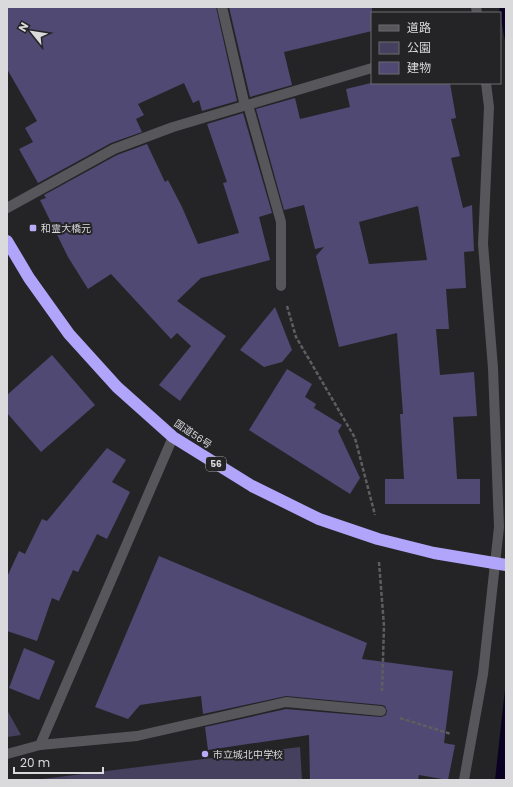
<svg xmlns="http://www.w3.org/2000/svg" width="513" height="787" font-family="Poppins,'Noto Sans JP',sans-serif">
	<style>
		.green { fill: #44405d }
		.water { fill: #0b0223 }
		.building { fill: #4f4973; fill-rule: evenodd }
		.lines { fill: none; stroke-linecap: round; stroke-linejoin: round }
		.path { stroke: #5e5e61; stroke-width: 2.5; stroke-dasharray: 4 2; stroke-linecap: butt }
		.lane { stroke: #57575b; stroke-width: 10 }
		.street { stroke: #57575b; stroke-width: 10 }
		.highway { stroke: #b1a4fb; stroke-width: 12 }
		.poi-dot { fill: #b6acf8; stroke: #242427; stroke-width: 1.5 }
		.labels { text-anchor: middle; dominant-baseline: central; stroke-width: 4; stroke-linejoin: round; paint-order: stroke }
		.shield { fill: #242427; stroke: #a3a3a6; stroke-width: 1 }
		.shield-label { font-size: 9px; font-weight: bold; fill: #dad9dc }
		.poi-label { font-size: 10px; fill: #dad9dc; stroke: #242427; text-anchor: start }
		.street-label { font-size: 10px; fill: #dad9dc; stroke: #242427 }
	</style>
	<rect width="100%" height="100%" fill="#242427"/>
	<!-- green -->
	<g class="green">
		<path d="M7,710L21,735L7,737Z"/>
		<path d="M300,747L302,780H34Z"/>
	</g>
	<!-- water -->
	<g class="water">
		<path d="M499,7H506V47Z"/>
		<path d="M506,680V780H495Z"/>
	</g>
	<!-- building -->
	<g class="building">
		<path d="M7,7H216L237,101L202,111L199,100L193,103L184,83L138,104L144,115L136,119L142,132L111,143L38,183L19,149L33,142L25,128L37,121L7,69Z"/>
		<path d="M229,7H372V31L284,52L292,85L250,97Z"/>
		<path d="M371,83H450L456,118L451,119L460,156L451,158L463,208L472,205L474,251L464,252L466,288L446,289L449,329H436L440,375L474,372L477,416L453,417L457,479H480V504H385V479H404L400,414H403L397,333L339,347L316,256L324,247L315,249L304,205L284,210L256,109L295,98L300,119L350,107L346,89ZM418,206L427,260L369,264L359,222Z"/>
		<path d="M243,113L272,213L259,217L270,260L201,278L177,301L226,336L180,401L159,385L191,346L177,333L171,339L111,274L88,289L68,257L40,200L46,198L44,195L117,155L147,144L165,182L168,180L182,207L198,244L239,233L223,183L227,182L207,124Z"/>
		<path d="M275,307L292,350L282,362L264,367L240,350Z"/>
		<path d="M52,355L95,405L41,452L7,413V395Z"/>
		<path d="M287,369L312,384L305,397L316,404L314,408L342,425L338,431L360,478L350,494L249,430Z"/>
		<path d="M107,448L126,460L112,482L130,492L107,539L97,534L78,572L73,570L59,601L52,598L37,641L7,631V577L19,551L25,554L42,519L47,521Z"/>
		<path d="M159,556L367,643L362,659L453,671L444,743L455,745L448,780L419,775L418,780H310L309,735L208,750L205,727L286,709L381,717L386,715L387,711L385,706L382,705L286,696L203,714L201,696L140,705L128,719L95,707Z"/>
		<path d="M24,648L55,661L39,700L9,688Z"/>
	</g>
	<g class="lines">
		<!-- path -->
		<g class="path">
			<path d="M287,306L296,337L355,438L375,515"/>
			<path d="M379,562L384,626L382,691"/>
			<path d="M400,718L451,734"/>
		</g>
		<!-- lane -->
		<path class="lane" d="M248,105L281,222V286"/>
		<!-- street -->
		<g class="street">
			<path d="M222,7L245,106"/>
			<path d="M476,7L477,13"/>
			<path d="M7,208L114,149L173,127L372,68"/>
			<path d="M40,745L173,437"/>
			<path d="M7,754L40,745L137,736L286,702L381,711"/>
			<path d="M464,780L483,674L499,527L493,368L483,244L489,107L486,83"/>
		</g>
		<!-- highway -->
		<path class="highway" d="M7,241L29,278L69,334L117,387L173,437L252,486L319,519L378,539L434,553L506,565"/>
	</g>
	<!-- markers -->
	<g class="poi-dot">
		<rect x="29" y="224" width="8" height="8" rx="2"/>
		<circle cx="205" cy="754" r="4"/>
	</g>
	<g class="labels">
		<!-- shield labels -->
		<rect class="shield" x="206" y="457" width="20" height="14" rx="3"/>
		<g class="shield-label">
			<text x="216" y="464">56</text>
		</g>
		<!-- poi labels -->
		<g class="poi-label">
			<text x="41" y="228">和霊大橋元</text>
			<text x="213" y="754">市立城北中学校</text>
		</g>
		<!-- street labels -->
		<g class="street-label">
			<text transform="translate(193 434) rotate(34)">国道56号</text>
		</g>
	</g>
	<!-- border -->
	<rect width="513" height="787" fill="none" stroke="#dad9dc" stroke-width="16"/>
	<!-- legend -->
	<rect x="371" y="12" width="130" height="72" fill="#242427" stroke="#6d6c6f"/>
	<rect x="379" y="25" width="20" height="6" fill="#57575b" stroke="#6d6c6f"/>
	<text x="407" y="32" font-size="12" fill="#dad9dc">道路</text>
	<rect x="379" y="42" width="20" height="12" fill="#44405d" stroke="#6d6c6f"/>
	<text x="407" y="52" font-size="12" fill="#dad9dc">公園</text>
	<rect x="379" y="62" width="20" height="12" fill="#4f4973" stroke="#6d6c6f"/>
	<text x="407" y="72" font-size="12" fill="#dad9dc">建物</text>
	<!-- north arrow -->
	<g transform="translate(32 32) rotate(300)" stroke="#242427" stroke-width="3" paint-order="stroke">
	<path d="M0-3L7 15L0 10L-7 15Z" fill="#dad9dc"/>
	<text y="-6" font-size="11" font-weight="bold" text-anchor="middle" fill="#dad9dc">N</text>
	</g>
	<!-- scale -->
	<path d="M14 767v6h89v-6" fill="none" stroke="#dad9dc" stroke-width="2"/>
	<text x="20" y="767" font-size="12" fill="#dad9dc" stroke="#242427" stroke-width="3" paint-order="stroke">20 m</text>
</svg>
